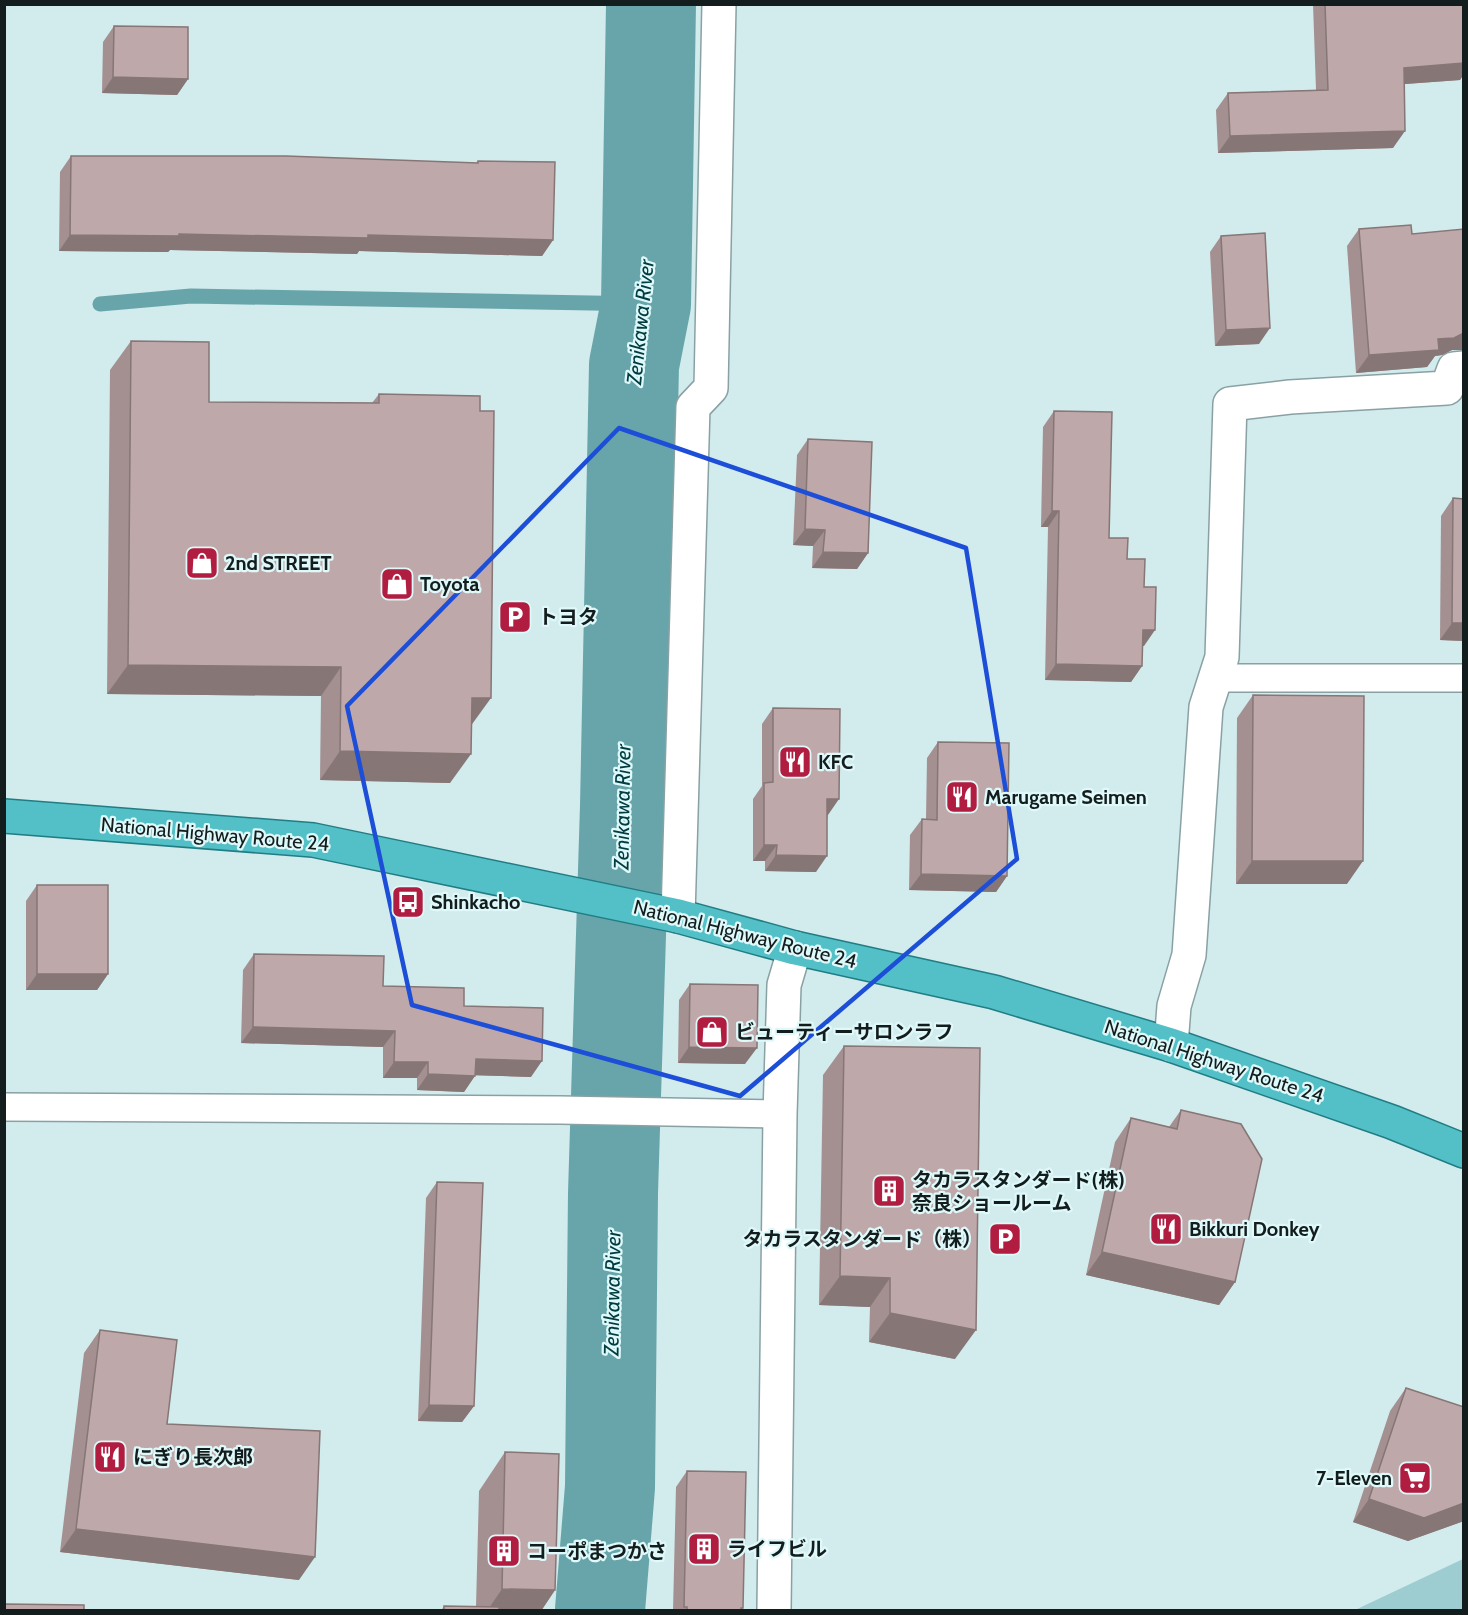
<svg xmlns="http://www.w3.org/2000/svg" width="1468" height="1615" font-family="Cabin,'Noto Sans JP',sans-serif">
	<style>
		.green { fill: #9ecdd1 }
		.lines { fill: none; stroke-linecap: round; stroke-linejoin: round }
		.stream { stroke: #68a5aa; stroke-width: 15 }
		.river { stroke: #68a5aa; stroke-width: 90 }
		.service-casing { stroke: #89a1a3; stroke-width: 30 }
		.minor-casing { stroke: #89a1a3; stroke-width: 36 }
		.trunk-casing { stroke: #217d83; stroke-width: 36 }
		.service { stroke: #fff; stroke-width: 27 }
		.minor { stroke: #fff; stroke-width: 33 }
		.trunk { stroke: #53c0c8; stroke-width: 33 }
		.wall { fill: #a49091 }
		.shaded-wall { fill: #867676 }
		.building { fill: #bfa8a9; stroke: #867676; stroke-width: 1.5 }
		.marked { fill: none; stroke: #1d4ed8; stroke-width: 4.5; stroke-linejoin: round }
		.labels { text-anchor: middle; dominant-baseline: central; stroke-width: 4.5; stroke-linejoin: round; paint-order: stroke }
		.poi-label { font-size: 20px; font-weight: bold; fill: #141d1e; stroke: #dff9fa; text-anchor: start }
		.street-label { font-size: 20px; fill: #141d1e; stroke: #dff9fa }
		.water-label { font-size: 21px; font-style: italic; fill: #003c40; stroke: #dff9fa }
	</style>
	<rect width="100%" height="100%" fill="#d2ebed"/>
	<!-- green -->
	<path class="green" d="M1463,1559V1610H1355Z"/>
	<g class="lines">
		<!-- stream -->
		<path class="stream" d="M100,304L191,296L646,304"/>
		<!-- river -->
		<path class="river" d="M600,1610L610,1487L613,1193L625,806L634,365L646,304L651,4"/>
		<defs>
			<g id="service">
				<path d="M1215,678H1464"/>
				<path d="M4,1107L560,1110L780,1114"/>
			</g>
			<g id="minor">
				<path d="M678,916L693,407L711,388L719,4"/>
				<path d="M1171,1045L1174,1006L1189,955L1206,707L1222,657L1230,404L1290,397L1447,388L1454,369L1464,368"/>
				<path d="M774,1610L780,1114L784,985L795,948"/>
			</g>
			<path id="trunk" d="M4,816L313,840L678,916L795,948L994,992L1171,1045L1392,1122L1464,1151"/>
		</defs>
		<!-- service casing -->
		<use href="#service" class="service-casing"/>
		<!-- minor casing -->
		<use href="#minor" class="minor-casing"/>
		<!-- trunk casing -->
		<use href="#trunk" class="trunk-casing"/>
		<!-- service -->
		<use href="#service" class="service"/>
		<!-- minor -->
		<use href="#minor" class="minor"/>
		<!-- trunk -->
		<use href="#trunk" class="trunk"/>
	</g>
	<!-- wall -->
	<g class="wall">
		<path d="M1313,4H1464V74L1460,80L1404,84L1393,148L1218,153L1216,110L1228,93L1316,90Z"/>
		<path d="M114,26L188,79L177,95L102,93L103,42Z"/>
		<path d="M71,156L476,163L478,161L553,240L542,256L359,251L357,254L170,250L168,252L59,251L60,172Z"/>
		<path d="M1359,229L1412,234L1462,349L1452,350L1442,355L1435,356L1427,367L1356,373L1347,246Z"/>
		<path d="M1221,236L1259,344L1215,346L1210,252Z"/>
		<path d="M131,341L209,402L372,403L379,394L471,726L450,783L320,780L321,696L107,694L110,370Z"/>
		<path d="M1054,411L1109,538L1127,559L1144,646H1142V666L1131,682L1045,680L1048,527H1041L1043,427Z"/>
		<path d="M808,439L868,553L857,569L812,568L813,546L793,545L797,455Z"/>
		<path d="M1453,498L1464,641L1440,640L1441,516Z"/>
		<path d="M1253,695L1347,884H1236L1237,718Z"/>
		<path d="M773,708L828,815L816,872L765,871V861H753V799L762,786V724Z"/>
		<path d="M938,742L1007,876L996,892L909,890L910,835L922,819H926L927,758Z"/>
		<path d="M37,885L108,974L97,990H26V901Z"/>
		<path d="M254,954L464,1006L531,1077L475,1075L464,1092L417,1090V1078H383V1047L241,1043L243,970Z"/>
		<path d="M690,984L745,1064L678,1063L679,1000Z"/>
		<path d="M844,1046L955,1359L869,1342L870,1307L819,1305L823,1075Z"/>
		<path d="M1181,1110L1235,1282L1219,1305L1086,1275L1115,1142L1131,1118L1169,1127Z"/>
		<path d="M437,1182L474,1406L462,1422L418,1421L426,1198Z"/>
		<path d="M100,1330L167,1424L299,1580L60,1552L84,1353Z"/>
		<path d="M1406,1388L1464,1407V1521L1408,1541L1353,1522L1390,1411Z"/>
		<path d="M505,1452L555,1590L541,1611H441L444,1606L476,1607L479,1491Z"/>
		<path d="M687,1471L743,1608L741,1611H673L676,1487Z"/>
	</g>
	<!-- shaded-wall -->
	<g class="shaded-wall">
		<path d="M1464,63V74L1460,80L1392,85L1404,68Z"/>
		<path d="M113,77L188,79L177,95L102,93Z"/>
		<path d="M1405,131L1393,148L1218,153L1230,136Z"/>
		<path d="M179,234L368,235L553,240L542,256L359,251L357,254L170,250L168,252L59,251L70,235Z"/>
		<path d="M1270,328L1259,344L1215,346L1226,330Z"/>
		<path d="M1464,333V350H1452L1442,355L1435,356L1427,367L1356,373L1369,355Z"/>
		<path d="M1052,511H1059L1048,527H1041Z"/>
		<path d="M805,529L825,530L813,546L793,545Z"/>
		<path d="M823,552L868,553L857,569L812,568Z"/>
		<path d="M1452,623H1464V641L1440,640Z"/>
		<path d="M1143,630H1155L1144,646H1131Z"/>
		<path d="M1056,664L1142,666L1131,682L1045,680Z"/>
		<path d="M128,665L341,667L321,696L107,694Z"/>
		<path d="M472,698H491L470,727Z"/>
		<path d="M340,751L471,754L450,783L320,780Z"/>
		<path d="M827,799H839L828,815H816Z"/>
		<path d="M764,845H777L765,861H753Z"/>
		<path d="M776,855L827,856L816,872L765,871Z"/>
		<path d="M1252,861H1363L1347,884H1236Z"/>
		<path d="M921,874L1007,876L996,892L909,890Z"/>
		<path d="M37,974H108L97,990H26Z"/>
		<path d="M253,1027L395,1031L383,1047L241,1043Z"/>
		<path d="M689,1047L757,1048L745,1064L678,1063Z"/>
		<path d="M476,1059L542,1061L531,1077L464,1075Z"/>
		<path d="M394,1062H428L417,1078H383Z"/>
		<path d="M428,1074L475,1076L464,1092L417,1090Z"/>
		<path d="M1102,1252L1235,1282L1219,1305L1086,1275Z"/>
		<path d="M840,1276L890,1278L870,1307L819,1305Z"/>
		<path d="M890,1313L976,1330L955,1359L869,1342Z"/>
		<path d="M429,1405L474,1406L462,1422L418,1421Z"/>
		<path d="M1369,1499L1464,1503V1521L1408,1541L1353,1522Z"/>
		<path d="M76,1529L315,1557L299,1580L60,1552Z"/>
		<path d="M502,1589L555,1590L541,1611H487Z"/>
	</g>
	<!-- building -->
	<g class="building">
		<path d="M1325,4H1464V63L1404,68L1405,131L1230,136L1228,93L1328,90Z"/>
		<path d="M114,26L188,27V79L113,77Z"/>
		<path d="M71,156H286L478,163V161L555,162L553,240L368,235V238L179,234V236L70,235Z"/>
		<path d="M1411,225L1412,234L1464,229V333L1454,338L1438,339L1439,350L1369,355L1359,229Z"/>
		<path d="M1265,233L1270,328L1226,330L1221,236Z"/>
		<path d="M131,341L209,342V402L379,403V394L480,396V411H494L491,698H472L471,754L340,751L341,667L128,665Z"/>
		<path d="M1054,411L1112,412L1109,538H1128L1127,559H1145L1144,587H1156L1155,630H1143L1142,666L1056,664L1059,511H1052Z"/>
		<path d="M808,439L872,442L868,553L823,552L825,530L805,529Z"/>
		<path d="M1453,498L1464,499V623H1452Z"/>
		<path d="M1253,695L1364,696L1363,861H1252Z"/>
		<path d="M773,708L840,709L839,799H827V856L776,855L777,845H764V783L773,782Z"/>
		<path d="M938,742L1009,743L1007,876L921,874L922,819L937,820Z"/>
		<rect x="37" y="885" width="71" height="89"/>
		<path d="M254,954L384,956L383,986L464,988V1006L543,1008L542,1061L476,1059L475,1076L428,1074V1062H394L395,1031L253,1027Z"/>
		<path d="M690,984L758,985L757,1048L689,1047Z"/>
		<path d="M844,1046L980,1048L976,1330L890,1313V1278L840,1276Z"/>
		<path d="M1181,1110L1241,1124L1262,1159L1235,1282L1102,1252L1131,1118L1177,1129Z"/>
		<path d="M437,1182L483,1183L474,1406L429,1405Z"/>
		<path d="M100,1330L177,1340L167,1424L320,1431L315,1557L76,1529Z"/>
		<path d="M1406,1388L1464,1407V1503L1424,1518L1369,1499Z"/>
		<path d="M505,1452L559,1454L555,1590L502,1589Z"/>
		<path d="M687,1471L746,1472L743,1608H741V1611H687V1607H684Z"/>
		<path d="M4,1604L84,1605V1611H4Z"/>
		<path d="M444,1606L499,1607V1611H444Z"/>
	</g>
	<!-- marked area -->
	<path class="marked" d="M619,428L966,548L1017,859L740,1096L412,1005L347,706Z"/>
	<!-- icons -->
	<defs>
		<symbol id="shop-square" viewBox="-11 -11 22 22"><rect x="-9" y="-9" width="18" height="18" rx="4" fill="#b01d41" stroke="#dff9fa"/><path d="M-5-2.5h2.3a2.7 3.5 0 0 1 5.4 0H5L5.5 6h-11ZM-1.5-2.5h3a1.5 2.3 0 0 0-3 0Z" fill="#fff"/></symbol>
		<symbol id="parking-square" viewBox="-11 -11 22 22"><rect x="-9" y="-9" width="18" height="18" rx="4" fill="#b01d41" stroke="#dff9fa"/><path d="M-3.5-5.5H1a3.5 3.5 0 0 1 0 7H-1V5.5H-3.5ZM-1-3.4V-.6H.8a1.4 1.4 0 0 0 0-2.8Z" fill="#fff"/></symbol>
		<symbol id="restaurant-square" viewBox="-11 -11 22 22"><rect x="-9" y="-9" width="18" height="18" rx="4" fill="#b01d41" stroke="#dff9fa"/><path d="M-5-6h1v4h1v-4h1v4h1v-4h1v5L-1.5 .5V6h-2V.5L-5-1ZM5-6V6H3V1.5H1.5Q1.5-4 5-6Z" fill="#fff"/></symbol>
		<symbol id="bus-square" viewBox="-11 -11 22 22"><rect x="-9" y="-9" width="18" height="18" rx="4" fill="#b01d41" stroke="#dff9fa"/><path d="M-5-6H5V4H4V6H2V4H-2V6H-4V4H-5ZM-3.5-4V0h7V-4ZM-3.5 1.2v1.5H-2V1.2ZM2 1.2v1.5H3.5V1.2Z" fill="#fff"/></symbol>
		<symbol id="building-square" viewBox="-11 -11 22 22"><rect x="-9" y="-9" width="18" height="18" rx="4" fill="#b01d41" stroke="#dff9fa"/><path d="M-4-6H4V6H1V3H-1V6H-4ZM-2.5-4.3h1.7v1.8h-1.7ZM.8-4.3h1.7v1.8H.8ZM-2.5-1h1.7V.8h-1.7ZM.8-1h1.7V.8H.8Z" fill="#fff"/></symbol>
		<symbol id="supermarket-square" viewBox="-11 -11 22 22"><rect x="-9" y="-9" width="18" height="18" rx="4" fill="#b01d41" stroke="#dff9fa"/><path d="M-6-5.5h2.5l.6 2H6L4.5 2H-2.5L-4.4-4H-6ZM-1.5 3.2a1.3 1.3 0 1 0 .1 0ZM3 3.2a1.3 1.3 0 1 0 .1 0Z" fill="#fff"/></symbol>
	</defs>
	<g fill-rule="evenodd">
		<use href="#shop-square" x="183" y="544" width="38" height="38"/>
		<use href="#shop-square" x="378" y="565" width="38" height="38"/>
		<use href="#parking-square" x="496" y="598" width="38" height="38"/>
		<use href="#restaurant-square" x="776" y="743" width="38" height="38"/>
		<use href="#restaurant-square" x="943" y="778" width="38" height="38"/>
		<use href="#bus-square" x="389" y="883" width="38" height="38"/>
		<use href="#shop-square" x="693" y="1013" width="38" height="38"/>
		<use href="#building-square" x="870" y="1172" width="38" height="38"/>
		<use href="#restaurant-square" x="1147" y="1210" width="38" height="38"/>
		<use href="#parking-square" x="986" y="1220" width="38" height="38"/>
		<use href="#restaurant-square" x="91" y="1438" width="38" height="38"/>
		<use href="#supermarket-square" x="1396" y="1459" width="38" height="38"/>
		<use href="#building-square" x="685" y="1530" width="38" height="38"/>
		<use href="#building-square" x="485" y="1532" width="38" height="38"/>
	</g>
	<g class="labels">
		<!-- poi labels -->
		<g class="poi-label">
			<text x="225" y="563">2nd STREET</text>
			<text x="420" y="584">Toyota</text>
			<text x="538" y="617">トヨタ</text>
			<text x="818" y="762">KFC</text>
			<text x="985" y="797">Marugame Seimen</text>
			<text x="431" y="902">Shinkacho</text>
			<text x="735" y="1032">ビューティーサロンラフ</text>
			<text x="912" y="1180">タカラスタンダード(株)<tspan x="912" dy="23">奈良ショールーム</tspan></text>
			<text x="1189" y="1229">Bikkuri Donkey</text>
			<text x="982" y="1239" text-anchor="end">タカラスタンダード（株）</text>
			<text x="133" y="1457">にぎり長次郎</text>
			<text x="1392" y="1478" text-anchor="end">7-Eleven</text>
			<text x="727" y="1549">ライフビル</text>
			<text x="527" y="1551">コーポまつかさ</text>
		</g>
		<!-- street labels -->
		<g class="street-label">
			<text transform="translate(215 834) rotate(5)">National Highway Route 24</text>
			<text transform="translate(745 934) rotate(14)">National Highway Route 24</text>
			<text transform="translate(1214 1061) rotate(18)">National Highway Route 24</text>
		</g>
		<!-- water labels -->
		<g class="water-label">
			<text transform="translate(640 322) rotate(-84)">Zenikawa River</text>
			<text transform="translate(622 807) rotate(-89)">Zenikawa River</text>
			<text transform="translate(612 1293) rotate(-89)">Zenikawa River</text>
		</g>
	</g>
	<!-- border -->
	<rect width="1468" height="1615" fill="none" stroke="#141d1e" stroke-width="12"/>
</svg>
